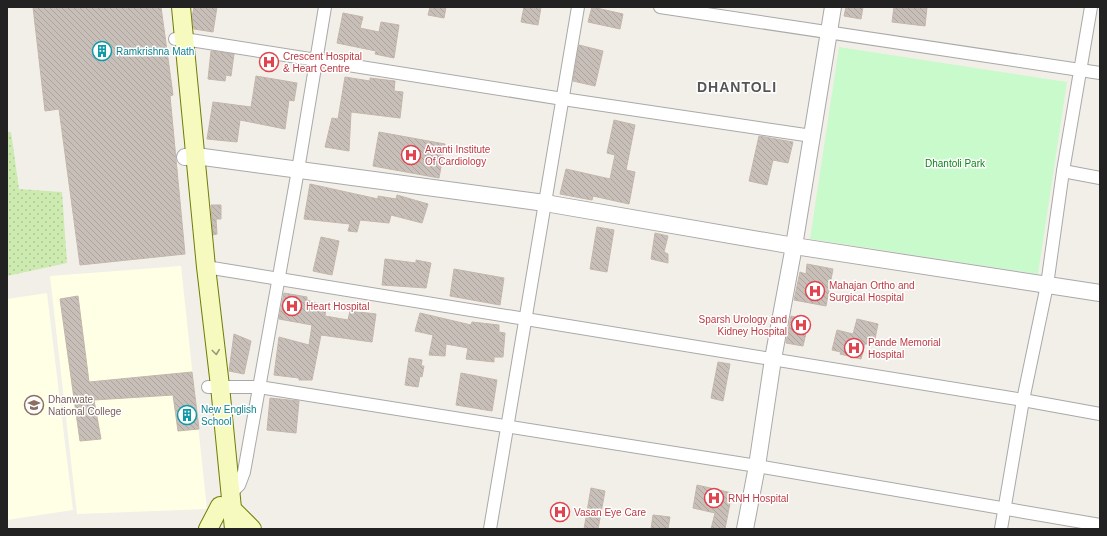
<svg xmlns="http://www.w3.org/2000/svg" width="1107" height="536" font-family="Helvetica,sans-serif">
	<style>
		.education { fill: #ffffe5 }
		.grass { fill: url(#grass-dots) }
		.park { fill: #c8facc }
		.building { fill: url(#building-back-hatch); stroke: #c4b6ab }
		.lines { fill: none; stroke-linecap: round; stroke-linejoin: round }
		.minor-casing { stroke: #a9a9a9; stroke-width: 14 }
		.tertiary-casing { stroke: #a9a9a9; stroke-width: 18 }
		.secondary-casing { stroke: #707d05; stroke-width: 20 }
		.minor { stroke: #fff; stroke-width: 12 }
		.tertiary { stroke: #fff; stroke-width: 16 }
		.secondary { stroke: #f7fabf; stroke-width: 18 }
		.oneway { stroke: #979978 }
		.labels { text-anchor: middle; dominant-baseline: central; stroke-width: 3; stroke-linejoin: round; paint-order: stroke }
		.culture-label { font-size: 10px; fill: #0d838f; stroke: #fff; text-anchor: start }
		.health-label { font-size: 10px; fill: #be3a42; stroke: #fff; text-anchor: start }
		.park-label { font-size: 10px; fill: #0c8416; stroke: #fff }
		.education-label { font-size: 10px; fill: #785e54; stroke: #fff; text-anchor: start }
		.district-label { font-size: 14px; font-weight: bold; letter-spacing: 1px; fill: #555; stroke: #fff }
	</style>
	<defs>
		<pattern id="grass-dots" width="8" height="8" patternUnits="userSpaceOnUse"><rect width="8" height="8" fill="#cdebb0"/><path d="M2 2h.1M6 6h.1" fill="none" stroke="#b0c997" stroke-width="1.8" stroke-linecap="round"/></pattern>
		<pattern id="building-back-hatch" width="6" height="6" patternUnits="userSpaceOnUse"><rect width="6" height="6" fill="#c7bfb8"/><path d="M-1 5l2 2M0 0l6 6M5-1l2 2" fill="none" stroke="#aba49e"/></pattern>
	</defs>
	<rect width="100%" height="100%" fill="#f2efe9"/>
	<!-- education -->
	<g class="education">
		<path d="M181,266L207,509L77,514L50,276Z"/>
		<path d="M47,293L73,510L7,520V299Z"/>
	</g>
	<!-- grass -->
	<path class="grass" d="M7,132H11L19,189L62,192L67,263L7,276Z"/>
	<!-- park -->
	<path class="park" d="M839,47L1067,82L1038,274L810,239Z"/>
	<!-- building -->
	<g class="building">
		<path d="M33,7H161L173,95L170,96L185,254L80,265L59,109L45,111Z"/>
		<path d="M194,7H217L213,32L194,29L192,17Z"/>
		<path d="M430,7H446L444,18L428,15Z"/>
		<path d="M524,7H541L538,25L521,22Z"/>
		<path d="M592,7L623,14L620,29L588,22Z"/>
		<path d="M846,7H863L861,19L844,16Z"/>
		<path d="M894,7H927L925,26L892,22Z"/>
		<path d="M343,13L363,17L360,28L379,32L381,22L399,25L394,58L375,54L376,51L337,43Z"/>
		<path d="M579,45L603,51L595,86L573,81Z"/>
		<path d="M211,51L234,54L231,76L226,75L225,81L208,79Z"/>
		<path d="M256,76L297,83L294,101L289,100L285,129L240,120L237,142L207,139L213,102L251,107Z"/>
		<path d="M345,77L370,81V78L395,81L394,91L403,92L400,118L351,112L349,151L325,147L332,118L338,119Z"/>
		<path d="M614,120L635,125L626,170L635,172L629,204L593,196L592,200L560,194L566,169L610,179L615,155L607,153Z"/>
		<path d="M379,132L445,144L439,178L373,166Z"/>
		<path d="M759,136L793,142L788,163L773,160L767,185L749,181Z"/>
		<path d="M310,184L378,199V196L396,199L397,195L428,204L422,223L391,215L389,223L360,220L357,232L348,231L350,224L304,219Z"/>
		<path d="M211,205H221V219H216L217,234L213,235Z"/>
		<path d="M597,227L614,230L607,272L590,269Z"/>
		<path d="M655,233L668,236L664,252L668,254V263L651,259Z"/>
		<path d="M321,237L339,241L332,275L313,271Z"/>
		<path d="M385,259L416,263V260L431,263L426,288L382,285Z"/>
		<path d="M807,264L833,269L826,306L794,300L800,272L806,274Z"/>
		<path d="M454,269L504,278L500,305L450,296Z"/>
		<path d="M284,293L307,297V300L326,306L325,316L348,320L350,311L376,314L372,342L321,335L312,380H299V378L274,375L279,337L309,345L312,325L279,319Z"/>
		<path d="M78,296L89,382L192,372L199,429L178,431L173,395L94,400L101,439L80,441L60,299Z"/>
		<path d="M420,313L471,325L472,322L499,325V332L505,333L503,357H494V362L466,359L468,348L446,344L445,356L429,355L433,335L415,331Z"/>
		<path d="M791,316L809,320L803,346L786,343Z"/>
		<path d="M857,319L878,324L875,339L868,337L867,344H865L861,359L840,354L841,352L832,350L837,330L853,334Z"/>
		<path d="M234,334L251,341L244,374L229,371Z"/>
		<path d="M409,358L422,360L421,366H424L422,377L420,376L418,387L405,385Z"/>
		<path d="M718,362L730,364L723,401L711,398Z"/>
		<path d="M461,373L497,380L492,411L456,405Z"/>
		<path d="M270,398L299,401L296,433L267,430Z"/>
		<path d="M697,485L732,493L725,529H711L715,513L693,508Z"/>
		<path d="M591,488L605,491L598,529H584Z"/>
		<path d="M653,515L670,517L668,529H651Z"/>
	</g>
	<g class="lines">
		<defs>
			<g id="minor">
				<path d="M660,7L1100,73"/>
				<path d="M175,39H184L563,99L812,136"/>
				<path d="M1063,171L1100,178"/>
				<path d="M206,267L1023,400L1100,414"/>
				<path d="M208,387H259L757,466L1100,525"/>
				<path d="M231,493L239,485L244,472L298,170L325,7"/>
				<path d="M490,529L578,7"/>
				<path d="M1001,529L1023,400L1047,285L1063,171L1091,7"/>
			</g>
			<g id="tertiary">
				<path d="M185,157L196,156L545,203L794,246L1100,293"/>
				<path d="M745,529L757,466L773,359L794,246L833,7"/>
			</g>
			<g id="secondary">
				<path d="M181,7L206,267L220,386L234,529"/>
				<path d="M232,509L252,529"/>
				<path d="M208,529L220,506"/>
			</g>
		</defs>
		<!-- minor casing -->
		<use href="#minor" class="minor-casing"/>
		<!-- tertiary casing -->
		<use href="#tertiary" class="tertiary-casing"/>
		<!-- secondary casing -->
		<use href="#secondary" class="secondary-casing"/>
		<!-- minor -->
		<use href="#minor" class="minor"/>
		<!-- tertiary -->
		<use href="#tertiary" class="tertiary"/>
		<!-- secondary -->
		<use href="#secondary" class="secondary"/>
	</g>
	<!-- one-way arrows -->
	<defs><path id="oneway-chevron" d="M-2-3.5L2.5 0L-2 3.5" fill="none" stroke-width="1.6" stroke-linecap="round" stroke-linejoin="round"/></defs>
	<use class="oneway" href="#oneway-chevron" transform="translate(216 352) rotate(83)"/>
	<!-- icons -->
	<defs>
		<symbol id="building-ring" viewBox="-11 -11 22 22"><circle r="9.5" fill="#fff" stroke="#0f9aa8" stroke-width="1.5"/><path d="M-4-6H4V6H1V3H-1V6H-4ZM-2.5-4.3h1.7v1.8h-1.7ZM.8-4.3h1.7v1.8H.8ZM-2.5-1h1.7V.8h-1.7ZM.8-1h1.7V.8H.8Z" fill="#0f9aa8"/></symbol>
		<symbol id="hospital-ring" viewBox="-11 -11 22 22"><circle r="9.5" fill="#fff" stroke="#e0444e" stroke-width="1.5"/><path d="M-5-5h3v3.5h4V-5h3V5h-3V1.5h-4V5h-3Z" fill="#e0444e"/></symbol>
		<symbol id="university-ring" viewBox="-11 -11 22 22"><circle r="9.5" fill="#fff" stroke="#8d6e63" stroke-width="1.5"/><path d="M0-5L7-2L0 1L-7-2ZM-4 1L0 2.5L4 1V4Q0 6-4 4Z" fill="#8d6e63"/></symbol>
	</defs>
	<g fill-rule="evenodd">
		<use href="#building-ring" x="91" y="40" width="22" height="22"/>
		<use href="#hospital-ring" x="258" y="51" width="22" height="22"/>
		<use href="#hospital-ring" x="400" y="144" width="22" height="22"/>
		<use href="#hospital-ring" x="804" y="280" width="22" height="22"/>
		<use href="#hospital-ring" x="281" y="295" width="22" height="22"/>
		<use href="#hospital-ring" x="790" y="314" width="22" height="22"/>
		<use href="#hospital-ring" x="843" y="337" width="22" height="22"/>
		<use href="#university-ring" x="23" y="394" width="22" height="22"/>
		<use href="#building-ring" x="176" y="404" width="22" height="22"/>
		<use href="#hospital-ring" x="703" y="487" width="22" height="22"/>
		<use href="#hospital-ring" x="549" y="501" width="22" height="22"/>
	</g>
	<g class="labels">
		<!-- culture labels -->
		<g class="culture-label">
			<text x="116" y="51">Ramkrishna Math</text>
			<text x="201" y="409">New English<tspan x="201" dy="12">School</tspan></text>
		</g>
		<!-- health labels -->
		<g class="health-label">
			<text x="283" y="56">Crescent Hospital<tspan x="283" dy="12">&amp; Heart Centre</tspan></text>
			<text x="425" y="149">Avanti Institute<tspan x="425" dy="12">Of Cardiology</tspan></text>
			<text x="829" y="285">Mahajan Ortho and<tspan x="829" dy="12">Surgical Hospital</tspan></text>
			<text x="306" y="306">Heart Hospital</text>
			<text x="787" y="319" text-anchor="end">Sparsh Urology and<tspan x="787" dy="12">Kidney Hospital</tspan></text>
			<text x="868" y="342">Pande Memorial<tspan x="868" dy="12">Hospital</tspan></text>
			<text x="728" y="498">RNH Hospital</text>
			<text x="574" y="512">Vasan Eye Care</text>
		</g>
		<!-- park labels -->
		<g class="park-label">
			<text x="955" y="163">Dhantoli Park</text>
		</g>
		<!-- education labels -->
		<g class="education-label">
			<text x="48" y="399">Dhanwate<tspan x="48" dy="12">National College</tspan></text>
		</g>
		<!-- district labels -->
		<g class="district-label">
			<text x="737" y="87">DHANTOLI</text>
		</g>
	</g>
	<!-- border -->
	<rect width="1107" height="536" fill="none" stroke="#222222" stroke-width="16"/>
</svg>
